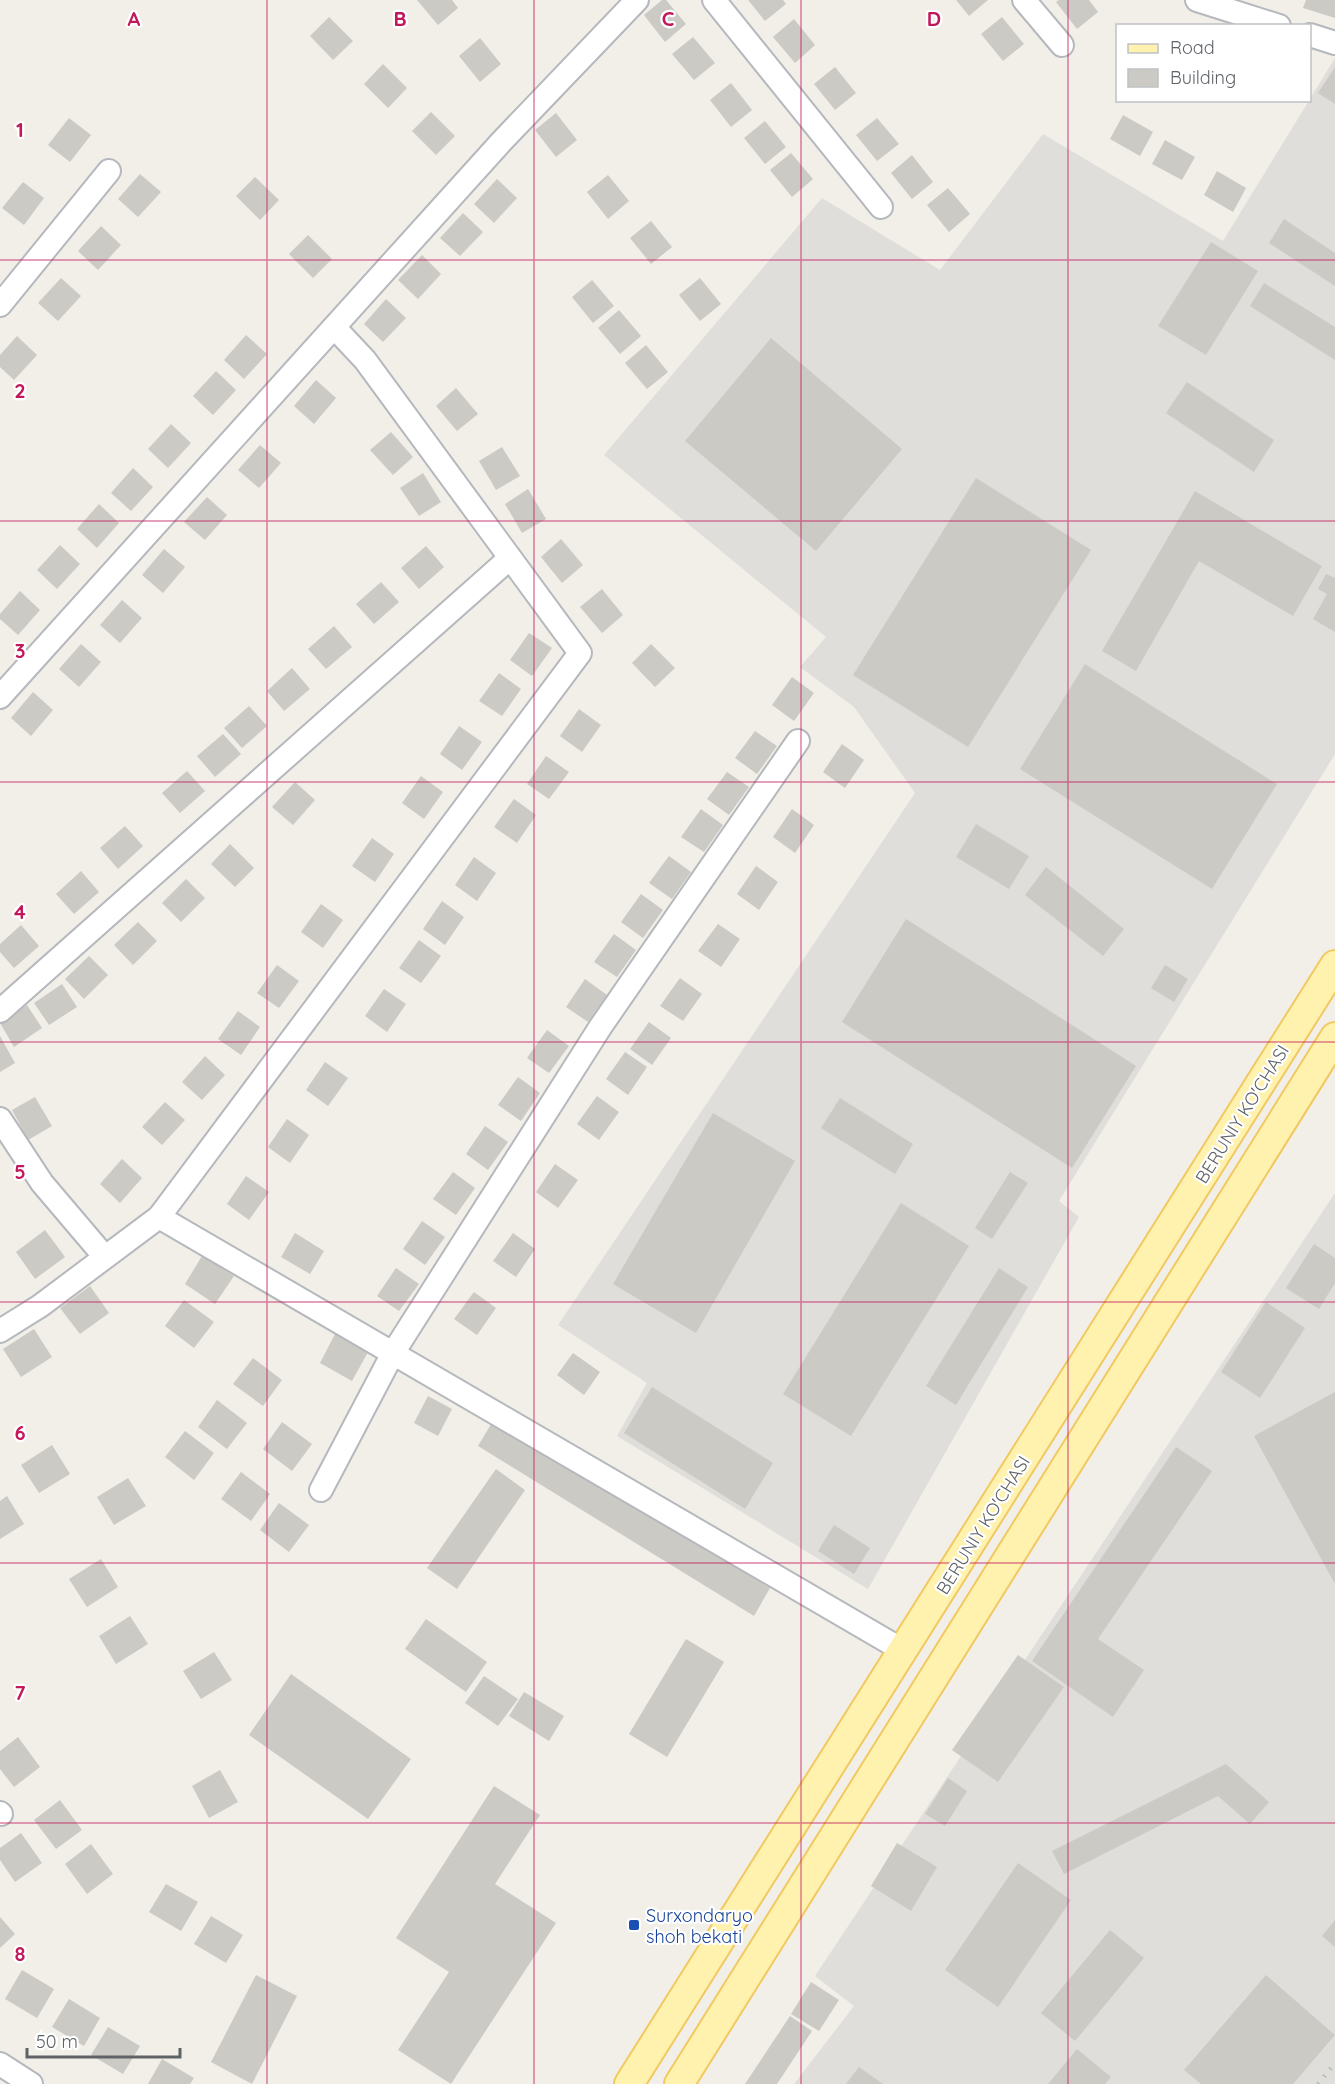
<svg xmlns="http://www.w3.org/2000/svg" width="1335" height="2084" font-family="Quicksand,sans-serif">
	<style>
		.industrial { fill: #e0deda }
		.building { fill: #cccac5 }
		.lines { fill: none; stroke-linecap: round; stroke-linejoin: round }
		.minor-casing { stroke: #b5b8bc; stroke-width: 26 }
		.major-casing { stroke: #f2c960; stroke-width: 32 }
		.minor { stroke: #fff; stroke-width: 22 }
		.major { stroke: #fff2af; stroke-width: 28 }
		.rail { stroke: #b6b7b8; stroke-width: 4.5; stroke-dasharray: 1.5 8; stroke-linecap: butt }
		.grid { fill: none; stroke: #c2185b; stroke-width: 1.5; stroke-opacity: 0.55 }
		.transit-dot { fill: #1a4fb4; stroke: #fff; stroke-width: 2 }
		.labels { text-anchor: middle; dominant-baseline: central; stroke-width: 4.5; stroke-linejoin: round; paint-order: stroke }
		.street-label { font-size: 18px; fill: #5f6368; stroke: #fff }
		.transit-label { font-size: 18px; fill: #164399; stroke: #fff; text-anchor: start }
		.grid-label { font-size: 20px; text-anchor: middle; font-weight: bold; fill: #c2185b; stroke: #fff; stroke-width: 4.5; stroke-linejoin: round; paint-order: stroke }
	</style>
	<rect width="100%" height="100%" fill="#f1efe8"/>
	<!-- industrial -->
	<g class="industrial">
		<path d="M1335,58V754L1059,1201L1079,1217L868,1589L617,1436L647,1383L558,1325L915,793L854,707L800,667L826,637L604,455L822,198L940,270L1043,134L1223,241Z"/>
		<path d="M1335,1193V2084H794L854,2006L815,1976Z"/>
	</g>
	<!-- building -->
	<g class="building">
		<path d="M417,0H452L458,8L438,25Z"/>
		<path d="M662,0H666L686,24L665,42L644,15Z"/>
		<path d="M748,0H783L786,4L765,21Z"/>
		<path d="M956,0H988L969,16Z"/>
		<path d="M1059,0H1089L1098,12L1077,29L1056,2Z"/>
		<path d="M1306,0H1335V18L1303,8Z"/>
		<path d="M329,17L353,41L333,60L310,36Z"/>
		<path d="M1002,17L1024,44L1003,61L981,34Z"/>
		<path d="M794,19L815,45L795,63L773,37Z"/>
		<path d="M693,37L715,63L694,80L672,54Z"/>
		<path d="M480,38L501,64L480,82L459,56Z"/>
		<path d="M383,64L407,88L388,108L364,84Z"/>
		<path d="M835,67L856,93L835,110L814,84Z"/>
		<path d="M1335,67V104L1318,93Z"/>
		<path d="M731,83L752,110L731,127L710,100Z"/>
		<path d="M431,112L455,136L436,155L412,131Z"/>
		<path d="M556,113L577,140L556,157L535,130Z"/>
		<path d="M1123,115L1153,132L1140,156L1110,139Z"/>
		<path d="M69,118L91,135L70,162L48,145Z"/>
		<path d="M877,118L899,144L877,161L856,135Z"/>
		<path d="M765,121L786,147L765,164L744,138Z"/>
		<path d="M1165,140L1195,157L1182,180L1152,164Z"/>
		<path d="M791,153L813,179L792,197L770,170Z"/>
		<path d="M912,155L933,182L912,199L891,173Z"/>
		<path d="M1217,171L1246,188L1233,212L1204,195Z"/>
		<path d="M140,174L161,192L138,217L118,199Z"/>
		<path d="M608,175L629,201L608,219L587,192Z"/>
		<path d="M255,177L279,200L260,220L236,196Z"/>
		<path d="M497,179L517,198L494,223L474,204Z"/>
		<path d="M23,182L44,198L24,225L2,208Z"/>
		<path d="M948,188L970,214L949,232L927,205Z"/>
		<path d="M463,213L483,232L460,256L440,238Z"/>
		<path d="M1284,219L1335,253V286L1269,243Z"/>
		<path d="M651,221L672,247L651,264L630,238Z"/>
		<path d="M101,226L121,245L98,270L78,251Z"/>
		<path d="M308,235L332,259L313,278L289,254Z"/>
		<path d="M1211,242L1258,271L1206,355L1158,326Z"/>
		<path d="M422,255L441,274L418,299L398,280Z"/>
		<path d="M61,278L81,296L58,321L38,303Z"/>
		<path d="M700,278L721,304L700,321L679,295Z"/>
		<path d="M592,280L614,306L593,323L572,297Z"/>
		<path d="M1264,283L1335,327V360L1250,306Z"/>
		<path d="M386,299L406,318L383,342L364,324Z"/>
		<path d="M619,310L641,336L620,354L598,328Z"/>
		<path d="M246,335L267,354L244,379L224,360Z"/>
		<path d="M17,336L37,355L14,380L0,367V355Z"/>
		<path d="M771,338L902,449L816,551L685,441Z"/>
		<path d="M646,345L668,372L647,389L625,363Z"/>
		<path d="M216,371L236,390L213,415L193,396Z"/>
		<path d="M316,380L336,398L314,424L294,406Z"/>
		<path d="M1187,382L1274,440L1254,472L1166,413Z"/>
		<path d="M456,388L478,414L457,431L436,406Z"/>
		<path d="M171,424L191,443L168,468L148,449Z"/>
		<path d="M391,432L413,457L393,475L370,450Z"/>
		<path d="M260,445L281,463L259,488L238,470Z"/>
		<path d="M502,447L520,476L496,490L479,461Z"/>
		<path d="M133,468L153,487L131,511L111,493Z"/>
		<path d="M423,473L441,502L419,516L400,488Z"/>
		<path d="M976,478L1091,550L968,747L853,675Z"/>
		<path d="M528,489L546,519L522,533L505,504Z"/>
		<path d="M1195,491L1322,566L1293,616L1199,561L1136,671L1102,651Z"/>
		<path d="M207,497L227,515L205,540L184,522Z"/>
		<path d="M99,504L119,523L97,548L77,529Z"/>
		<path d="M561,539L583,565L562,583L541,557Z"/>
		<path d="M60,545L80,564L57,589L37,570Z"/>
		<path d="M426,546L444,567L419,589L401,568Z"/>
		<path d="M164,549L185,567L163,593L142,575Z"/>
		<path d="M1326,574L1335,578V632L1313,619L1327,594L1318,589Z"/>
		<path d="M381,582L399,602L374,624L356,604Z"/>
		<path d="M602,589L623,615L602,633L580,607Z"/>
		<path d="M20,591L40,610L18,635L0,619V614Z"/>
		<path d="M122,600L142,618L120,643L100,625Z"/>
		<path d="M334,626L352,647L326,669L308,649Z"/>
		<path d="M529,633L552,648L532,676L510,660Z"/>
		<path d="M81,644L101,662L79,687L59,669Z"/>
		<path d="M651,644L675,668L655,687L632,663Z"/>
		<path d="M1085,664L1277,784L1212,889L1020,769Z"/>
		<path d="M292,668L310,689L284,711L267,691Z"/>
		<path d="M499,673L521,689L502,716L479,701Z"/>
		<path d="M792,677L814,693L794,721L772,705Z"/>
		<path d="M33,692L53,710L31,736L11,718Z"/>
		<path d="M249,706L267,726L242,748L224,728Z"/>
		<path d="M579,709L601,725L582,752L560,736Z"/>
		<path d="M459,726L482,742L462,770L440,754Z"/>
		<path d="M755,731L777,746L757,774L735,758Z"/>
		<path d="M223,734L241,754L215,777L197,756Z"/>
		<path d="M842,744L864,760L845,788L823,772Z"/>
		<path d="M546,756L569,772L549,799L527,784Z"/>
		<path d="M187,771L205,791L180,813L162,793Z"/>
		<path d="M727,772L749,787L729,815L707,799Z"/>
		<path d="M421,776L443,792L424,819L402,803Z"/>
		<path d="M295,782L315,800L293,825L272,807Z"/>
		<path d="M514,799L536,815L517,843L494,827Z"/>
		<path d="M701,809L723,825L704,852L681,837Z"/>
		<path d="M792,809L814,825L795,853L773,837Z"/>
		<path d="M976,824L1029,856L1009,889L956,857Z"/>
		<path d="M125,826L143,846L118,869L100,848Z"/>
		<path d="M372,838L394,854L375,882L352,866Z"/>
		<path d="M230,844L254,868L235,887L211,864Z"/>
		<path d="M669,856L691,872L672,899L649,883Z"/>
		<path d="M474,857L496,873L477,901L455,885Z"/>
		<path d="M756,866L778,882L759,910L737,894Z"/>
		<path d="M1046,867L1124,929L1103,956L1025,895Z"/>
		<path d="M81,871L99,892L74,914L56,894Z"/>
		<path d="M186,879L205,898L181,922L162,903Z"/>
		<path d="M641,894L663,910L643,938L621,922Z"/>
		<path d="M442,901L464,917L445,945L423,929Z"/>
		<path d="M321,904L343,920L323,948L301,932Z"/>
		<path d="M906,919L1136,1066L1072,1168L842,1022Z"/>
		<path d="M138,922L157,941L133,965L114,945Z"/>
		<path d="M718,924L740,939L721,967L698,951Z"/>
		<path d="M21,925L39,946L14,968L0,952V944Z"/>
		<path d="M614,934L636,950L617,977L594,962Z"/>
		<path d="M419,940L441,956L421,983L399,968Z"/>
		<path d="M89,956L108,975L84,999L65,979Z"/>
		<path d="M277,965L299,981L279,1008L257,993Z"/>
		<path d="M1165,965L1188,979L1174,1002L1151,988Z"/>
		<path d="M680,978L702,994L683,1021L660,1006Z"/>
		<path d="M585,979L607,995L588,1022L566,1007Z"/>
		<path d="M62,984L77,1007L49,1025L34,1003Z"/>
		<path d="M384,989L406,1004L387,1032L365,1016Z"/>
		<path d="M27,1005L42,1028L14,1047L0,1023Z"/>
		<path d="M238,1011L260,1027L241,1055L218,1039Z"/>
		<path d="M649,1022L671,1038L652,1065L630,1049Z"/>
		<path d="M547,1030L569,1046L549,1073L527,1058Z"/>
		<path d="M0,1036L15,1063L0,1072Z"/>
		<path d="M625,1052L647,1067L628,1095L606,1079Z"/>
		<path d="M205,1056L225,1075L202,1100L182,1082Z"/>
		<path d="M325,1062L348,1078L328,1106L306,1090Z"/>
		<path d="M518,1077L540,1093L521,1121L498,1105Z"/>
		<path d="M597,1096L619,1112L599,1140L577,1124Z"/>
		<path d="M35,1097L52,1126L28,1140L12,1110Z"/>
		<path d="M840,1098L913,1144L895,1174L821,1128Z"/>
		<path d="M165,1102L185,1120L162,1145L142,1127Z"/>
		<path d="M713,1113L795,1161L696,1333L613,1284Z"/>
		<path d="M287,1119L309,1135L290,1163L268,1147Z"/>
		<path d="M485,1126L508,1142L488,1170L466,1154Z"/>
		<path d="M122,1159L142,1178L120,1203L100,1184Z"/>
		<path d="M555,1164L578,1180L558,1208L536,1192Z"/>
		<path d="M453,1172L475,1188L456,1215L433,1199Z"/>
		<path d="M1010,1172L1028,1183L992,1239L975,1228Z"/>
		<path d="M246,1176L269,1192L249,1220L227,1204Z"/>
		<path d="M901,1203L969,1246L851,1436L783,1394Z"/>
		<path d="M422,1221L445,1237L425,1265L403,1249Z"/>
		<path d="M45,1230L65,1257L35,1279L16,1252Z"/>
		<path d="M295,1233L324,1251L310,1274L281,1257Z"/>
		<path d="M513,1233L535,1249L516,1277L493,1261Z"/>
		<path d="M1314,1244L1335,1258V1283L1319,1309L1286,1288Z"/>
		<path d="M202,1256L234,1276L215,1304L185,1284Z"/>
		<path d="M396,1268L419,1284L399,1311L377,1296Z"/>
		<path d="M999,1268L1028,1287L956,1405L926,1386Z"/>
		<path d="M90,1286L109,1313L80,1334L60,1308Z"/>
		<path d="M474,1292L496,1308L477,1335L454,1319Z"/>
		<path d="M184,1300L214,1322L194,1348L165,1326Z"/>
		<path d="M1266,1302L1305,1328L1260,1398L1221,1372Z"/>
		<path d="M34,1329L52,1357L21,1377L3,1349Z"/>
		<path d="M335,1334L368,1352L352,1381L320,1363Z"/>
		<path d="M573,1353L600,1372L584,1395L557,1375Z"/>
		<path d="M253,1358L282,1380L263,1406L233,1384Z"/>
		<path d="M652,1387L773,1463L745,1509L624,1433Z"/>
		<path d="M1335,1392V1584L1254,1436Z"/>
		<path d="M428,1396L452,1409L438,1436L414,1423Z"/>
		<path d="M217,1400L247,1423L227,1449L198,1427Z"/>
		<path d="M494,1419L770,1588L754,1616L478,1446Z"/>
		<path d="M282,1422L312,1444L292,1471L263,1449Z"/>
		<path d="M185,1431L214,1453L194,1480L165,1457Z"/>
		<path d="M52,1445L70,1474L39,1493L21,1465Z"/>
		<path d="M1176,1447L1212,1471L1098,1639L1144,1670L1113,1717L1032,1661Z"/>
		<path d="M496,1469L525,1490L457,1589L427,1568Z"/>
		<path d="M241,1472L270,1494L251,1521L221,1499Z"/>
		<path d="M128,1478L146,1506L114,1525L97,1497Z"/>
		<path d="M7,1496L24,1524L0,1539V1501Z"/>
		<path d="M279,1503L309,1525L289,1552L260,1530Z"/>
		<path d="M834,1525L870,1548L854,1574L818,1551Z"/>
		<path d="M101,1559L118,1587L87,1607L69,1579Z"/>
		<path d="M130,1616L148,1644L116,1664L99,1636Z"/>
		<path d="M426,1619L487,1662L466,1692L405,1649Z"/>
		<path d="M686,1639L724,1662L667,1757L629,1734Z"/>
		<path d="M214,1652L232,1680L201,1699L183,1671Z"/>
		<path d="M1018,1655L1064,1687L998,1782L952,1750Z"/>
		<path d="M291,1674L411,1759L368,1819L249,1735Z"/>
		<path d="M484,1676L518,1699L498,1726L465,1703Z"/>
		<path d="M524,1692L564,1716L549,1741L509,1716Z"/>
		<path d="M18,1737L40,1767L14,1787L0,1769V1751Z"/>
		<path d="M1226,1764L1269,1802L1250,1824L1218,1796L1064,1874L1052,1851Z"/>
		<path d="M220,1770L238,1802L209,1818L192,1786Z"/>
		<path d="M948,1778L967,1791L945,1826L925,1814Z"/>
		<path d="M494,1786L540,1815L495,1884L556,1923L451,2084L398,2050L449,1972L396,1938Z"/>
		<path d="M60,1800L82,1830L56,1849L34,1820Z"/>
		<path d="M21,1833L42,1863L15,1882L0,1860V1848Z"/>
		<path d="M897,1843L937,1867L911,1911L871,1886Z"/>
		<path d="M91,1844L113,1874L87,1894L65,1864Z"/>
		<path d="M1018,1863L1071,1900L998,2007L945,1970Z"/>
		<path d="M166,1884L198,1902L181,1931L149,1912Z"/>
		<path d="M211,1916L243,1935L226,1963L194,1944Z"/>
		<path d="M0,1917L15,1934L0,1948Z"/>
		<path d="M1335,1920V1947L1322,1936Z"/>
		<path d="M1110,1930L1144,1958L1075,2041L1041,2013Z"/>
		<path d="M22,1970L54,1989L37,2018L5,1999Z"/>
		<path d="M256,1975L297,1996L252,2084L211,2062Z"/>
		<path d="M1266,1975L1335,2035L1293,2084H1201L1184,2070Z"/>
		<path d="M811,1982L839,2000L819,2031L791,2014Z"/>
		<path d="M69,1999L100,2018L84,2046L52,2027Z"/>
		<path d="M790,2016L812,2031L777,2084H745Z"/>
		<path d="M108,2027L140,2046L123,2074L91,2055Z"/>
		<path d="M1077,2049L1111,2077L1105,2084H1048Z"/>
		<path d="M162,2059L194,2078L190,2084H148Z"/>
		<path d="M859,2067L883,2084H846Z"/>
	</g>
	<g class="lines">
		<defs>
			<g id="minor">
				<path d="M714,0L881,207"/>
				<path d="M1024,0L1062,45"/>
				<path d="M1197,0L1279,26"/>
				<path d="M1310,35L1335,43"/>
				<path d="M0,305L109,171"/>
				<path d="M0,697L502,141L637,0"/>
				<path d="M0,1011L510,558"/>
				<path d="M0,1119L42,1183L104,1256"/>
				<path d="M159,1217L904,1651"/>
				<path d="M0,1331L40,1306L159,1217L580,653L365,360L334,327"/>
				<path d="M321,1490L393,1353L601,1026L798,741"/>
				<path d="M0,1813L1,1814"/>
				<path d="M0,2064L31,2084"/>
			</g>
			<g id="major">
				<path d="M629,2084L1335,965"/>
				<path d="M679,2084L1335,1037"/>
			</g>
		</defs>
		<!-- minor casing -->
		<use href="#minor" class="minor-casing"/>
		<!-- major casing -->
		<use href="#major" class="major-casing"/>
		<!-- minor -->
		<use href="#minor" class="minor"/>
		<!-- major -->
		<use href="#major" class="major"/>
		<!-- rail -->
		<path class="rail" d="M1318,2084L1335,2063"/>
	</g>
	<!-- grid -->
	<path class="grid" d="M267,0V2084M534,0V2084M801,0V2084M1068,0V2084M0,260H1335M0,521H1335M0,782H1335M0,1042H1335M0,1302H1335M0,1563H1335M0,1823H1335"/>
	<!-- markers -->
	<rect class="transit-dot" x="628" y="1919" width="12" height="12" rx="3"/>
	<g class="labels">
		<!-- street labels -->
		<g class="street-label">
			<text transform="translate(1242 1114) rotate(-58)">BERUNIY KO'CHASI</text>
			<text transform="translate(983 1525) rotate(-58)">BERUNIY KO'CHASI</text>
		</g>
		<!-- transit labels -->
		<g class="transit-label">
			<text x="646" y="1915">Surxondaryo<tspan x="646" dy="21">shoh bekati</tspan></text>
		</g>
	</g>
	<g class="grid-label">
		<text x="134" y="26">A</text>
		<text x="400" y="26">B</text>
		<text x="668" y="26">C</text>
		<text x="934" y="26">D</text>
		<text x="20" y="137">1</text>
		<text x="20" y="398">2</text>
		<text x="20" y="658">3</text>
		<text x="20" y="919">4</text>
		<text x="20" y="1179">5</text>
		<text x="20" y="1440">6</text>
		<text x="20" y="1700">7</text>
		<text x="20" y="1961">8</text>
	</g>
	<!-- legend -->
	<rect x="1116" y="24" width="195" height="78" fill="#ffffff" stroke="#bfc1c3" stroke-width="1.5"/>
	<rect x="1128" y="44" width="30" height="9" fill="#fff2af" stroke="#bfc1c3" stroke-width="1.5"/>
	<text x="1170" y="54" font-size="18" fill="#5f6368">Road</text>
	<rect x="1128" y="69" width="30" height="18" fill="#cccac5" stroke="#bfc1c3" stroke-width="1.5"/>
	<text x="1170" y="84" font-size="18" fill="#5f6368">Building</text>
	<!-- scale -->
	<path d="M27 2048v9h153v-9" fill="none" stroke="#5f6368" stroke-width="3"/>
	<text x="36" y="2048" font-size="18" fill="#5f6368" stroke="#ffffff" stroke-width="4.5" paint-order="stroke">50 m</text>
</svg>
